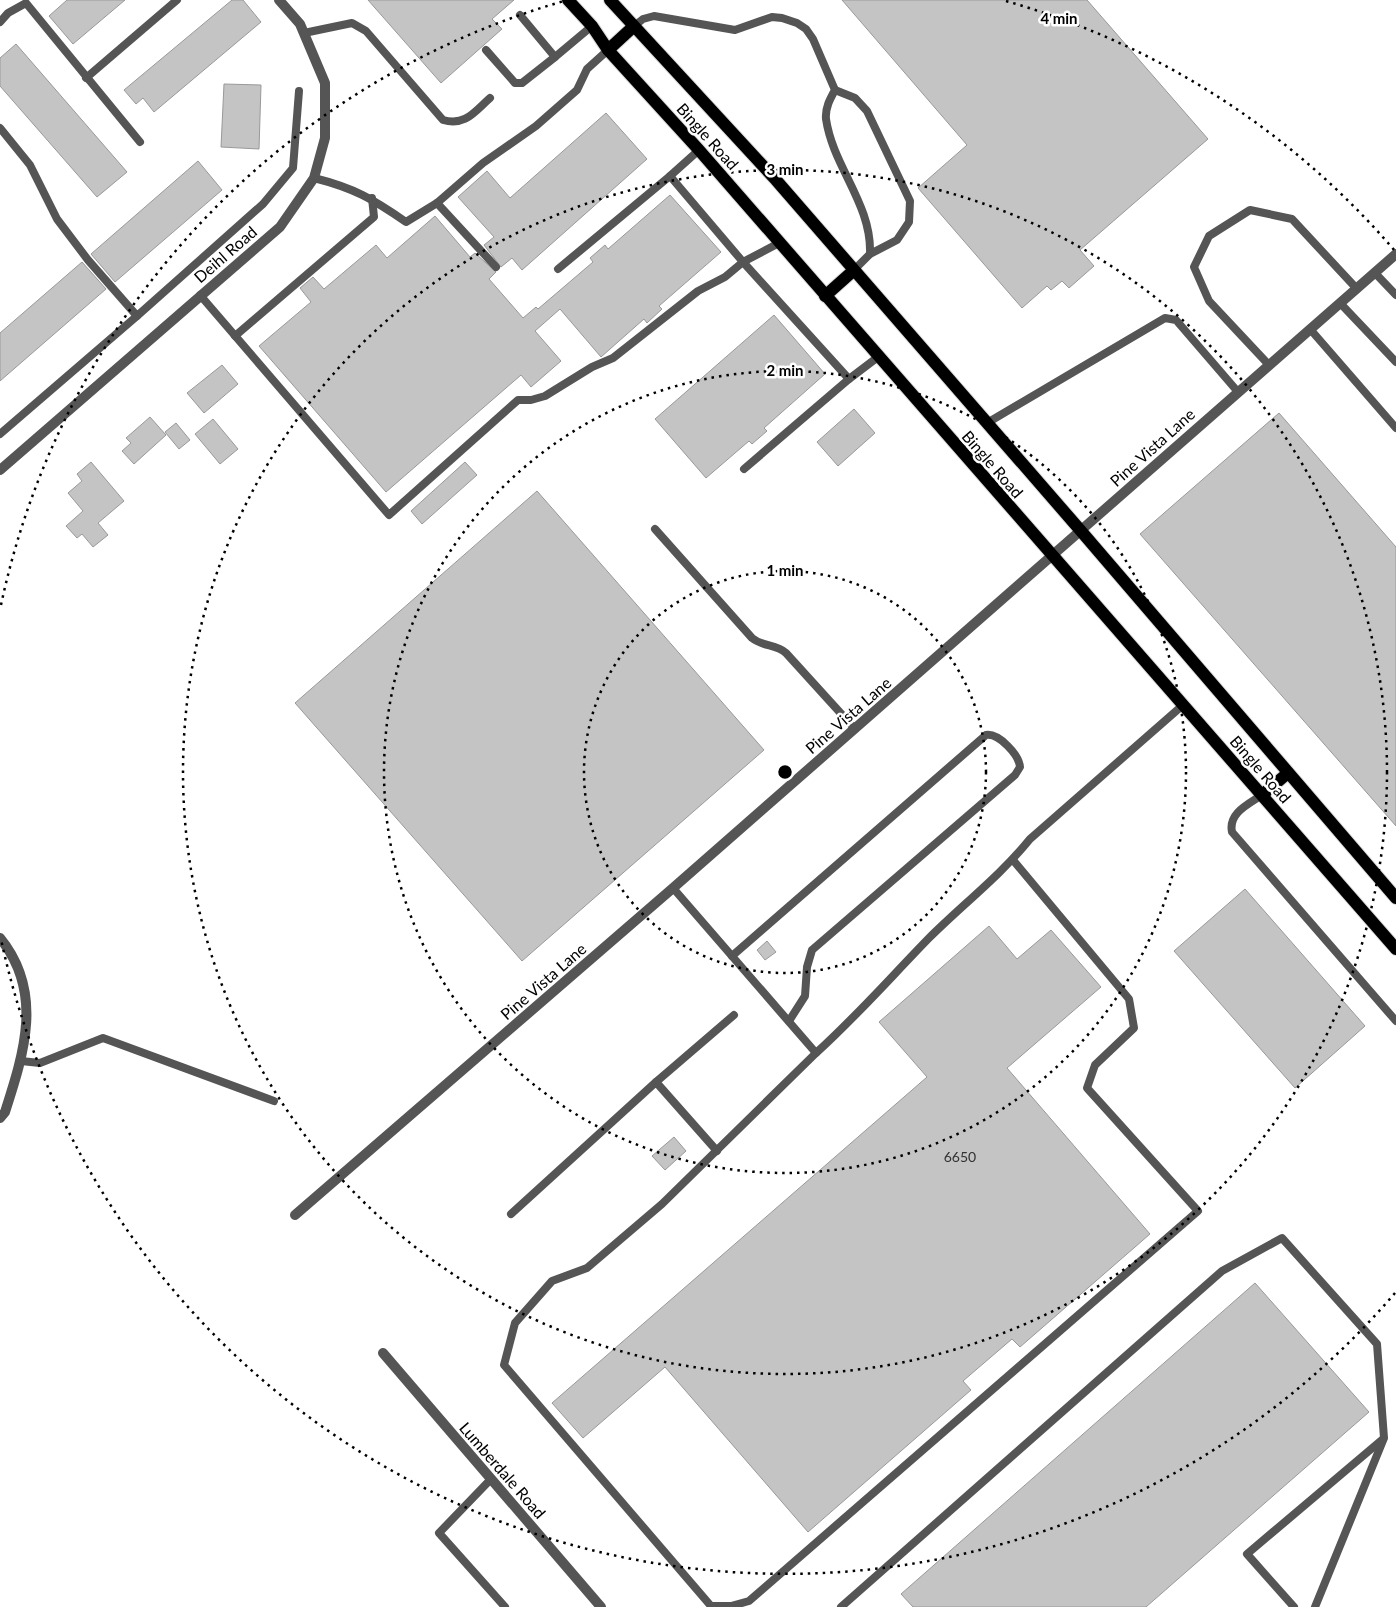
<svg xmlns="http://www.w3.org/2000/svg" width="1396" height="1607" font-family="Lato,sans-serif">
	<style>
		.building { fill: #c4c4c4; stroke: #999 }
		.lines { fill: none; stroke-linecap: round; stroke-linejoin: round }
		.primary-casing { stroke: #dbdbdb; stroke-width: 14 }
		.service { stroke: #555; stroke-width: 8 }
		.minor { stroke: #555; stroke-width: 10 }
		.primary { stroke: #000; stroke-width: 12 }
		.ring { fill: none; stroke: #000; stroke-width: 2.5; stroke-dasharray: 2.5 5 }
		.labels { text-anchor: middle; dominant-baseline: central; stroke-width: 5; stroke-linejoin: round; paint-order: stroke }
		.number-label { font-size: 14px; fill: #313131 }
		.street-label { font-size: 16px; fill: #000; stroke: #fff }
		.centre { fill: #000; stroke: #fff; stroke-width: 2.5 }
		.ring-label { font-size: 15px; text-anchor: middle; font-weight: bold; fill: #000; stroke: #fff; stroke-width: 5; stroke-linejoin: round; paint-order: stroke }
	</style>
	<rect width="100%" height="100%" fill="#fff"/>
	<!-- building -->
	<g class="building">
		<path d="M67,0H125L73,44L49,16Z"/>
		<path d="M232,0H243L261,22L154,112L143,98L136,104L124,90Z"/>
		<path d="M368,0H514L492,19L502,29L441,83Z"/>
		<path d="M842,0H1087L1208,139L1080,250L1094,266L1069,288L1062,281L1051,290L1047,286L1022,308L918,188L967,145Z"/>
		<path d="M16,44L127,172L97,197L0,86V58Z"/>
		<path d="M224,84L261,85L259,149L221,147Z"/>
		<path d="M606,113L647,159L522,270L512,258L501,267L484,245L494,237L458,197L487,171L510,198Z"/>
		<path d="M198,161L222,190L115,282L91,254Z"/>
		<path d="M670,195L721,252L659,306L662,309L647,323L644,319L601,357L560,309L535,331L561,361L531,387L521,375L386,492L259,346L311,302L300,288L313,277L324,289L376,245L387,258L435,216L470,257L475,253L496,272L489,279L523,318L536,307L538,309L593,262L590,258L605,245L608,249Z"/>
		<path d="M82,262L106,289L0,381V333Z"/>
		<path d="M774,315L825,374L764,428L767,431L752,444L749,441L706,478L655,419Z"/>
		<path d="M222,365L238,384L204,413L187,393Z"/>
		<path d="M854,409L875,433L838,466L817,442Z"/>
		<path d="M1279,413L1396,547V826L1140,534Z"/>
		<path d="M150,417L166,435L134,464L122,451L131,443L126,438Z"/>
		<path d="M213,419L238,449L220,464L195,434Z"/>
		<path d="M176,423L190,440L179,449L165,432Z"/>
		<path d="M91,462L124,501L98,523L108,535L93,547L82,534L77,538L66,526L83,511L68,493L82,481L77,474Z"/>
		<path d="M465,462L477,475L422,524L411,511Z"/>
		<path d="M537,491L764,750L522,961L295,703Z"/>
		<path d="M1245,889L1365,1026L1295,1088L1174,951Z"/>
		<path d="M989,926L1017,959L1051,930L1101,987L1007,1068L1150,1234L1020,1347L1012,1339L963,1381L971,1390L808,1532L665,1367L583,1438L552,1403L927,1077L879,1022Z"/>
		<path d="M767,941L776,952L765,960L757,950Z"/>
		<path d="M674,1137L686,1151L665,1170L652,1156Z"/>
		<path d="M1255,1283L1369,1412L1146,1607H913L901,1594Z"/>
	</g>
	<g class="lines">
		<defs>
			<g id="primary">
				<path d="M568,0L592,26L608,50L699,150L1396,949"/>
				<path d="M610,0L776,180L1081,531L1396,898"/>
				<path d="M608,50L633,27"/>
				<path d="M825,296L853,271"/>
				<path d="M1262,795L1288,773"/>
			</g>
		</defs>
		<!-- primary casing -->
		<use href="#primary" class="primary-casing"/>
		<!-- service -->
		<g class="service">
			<path d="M520,15L555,57L592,26"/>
			<path d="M0,22L8,13L26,3L140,142"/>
			<path d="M633,27L643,19L654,16L735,30L772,17L782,18L797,23L806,29L813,39L835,90C830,99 825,108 826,119C833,167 872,204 870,254L853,271"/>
			<path d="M304,33L352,23L366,31L443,120C466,126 474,112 490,98"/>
			<path d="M486,50L515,83H522L555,57"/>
			<path d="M86,78L177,0"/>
			<path d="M835,90L855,98L867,111L910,201L909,222L897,240L870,254"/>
			<path d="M0,128L30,165L57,219L88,260L137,316L263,204L293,168L299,91"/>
			<path d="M670,176L699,150"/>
			<path d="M314,178C354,188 373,199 406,222L437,203L483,163L536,126L577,90L587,69L608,50"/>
			<path d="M437,203L496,267"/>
			<path d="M558,269L670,176L743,262L849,379L744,469"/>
			<path d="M1375,273L1396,295"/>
			<path d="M200,295L389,515L518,400H531L545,396L592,367L613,358L698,291L725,277L743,262L779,243"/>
			<path d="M1340,303L1396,362"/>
			<path d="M1310,329L1396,428"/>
			<path d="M235,336L374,217L372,198"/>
			<path d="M1269,365L1209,301L1194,267L1209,236L1250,210L1292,219L1357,289"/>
			<path d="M849,379L878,357"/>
			<path d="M987,423L1165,318L1176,320L1238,392"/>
			<path d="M0,434L137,316"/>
			<path d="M655,529L752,638C763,647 776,644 786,653L855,729"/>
			<path d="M1262,795C1249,804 1228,813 1232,832L1396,1021"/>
			<path d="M673,888L816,1053C856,1017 891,977 929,938C962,905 1000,876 1030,839L1183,705"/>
			<path d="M732,956L986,735C999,733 1019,755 1020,767L1015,775L812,950L807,967L805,996L789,1021"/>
			<path d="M816,1053L662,1204L587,1268L552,1281L515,1323L504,1365L711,1606H731L749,1601L1198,1211L1087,1088L1095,1065L1134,1028L1129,999L1013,860"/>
			<path d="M21,1061L40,1063L103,1038L274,1101"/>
			<path d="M656,1082L734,1015"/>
			<path d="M511,1214L656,1082L717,1151"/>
			<path d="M491,1479L439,1533L505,1607"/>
			<path d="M841,1607L1222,1271L1282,1238L1377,1344L1384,1438L1315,1607"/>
			<path d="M1294,1607L1247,1554L1383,1439"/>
		</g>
		<!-- minor -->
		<g class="minor">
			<path d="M0,470L280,227L314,178L325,138V83L300,24L279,0"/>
			<path d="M0,938C44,992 24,1053 5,1112L0,1118"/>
			<path d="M295,1215L673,888L1396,254"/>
			<path d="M383,1353L601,1607"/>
		</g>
		<!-- primary -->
		<use href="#primary" class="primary"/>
	</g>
	<!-- distance rings -->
	<g class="ring">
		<circle cx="785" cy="772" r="201"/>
		<circle cx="785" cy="772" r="401"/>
		<circle cx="785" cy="772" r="602"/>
		<path d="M1395 1293A802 802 0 0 1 1 939M1 605A802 802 0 0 1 564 1M1006 1A802 802 0 0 1 1395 251"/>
	</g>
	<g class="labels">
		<!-- number labels -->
		<g class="number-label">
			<text x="960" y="1156">6650</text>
		</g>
		<!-- street labels -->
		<g class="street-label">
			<text transform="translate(708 136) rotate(48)">Bingle Road</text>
			<text transform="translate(225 254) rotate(-41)">Deihl Road</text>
			<text transform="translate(1152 447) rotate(-42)">Pine Vista Lane</text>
			<text transform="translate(993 464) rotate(49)">Bingle Road</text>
			<text transform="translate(848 715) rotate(-41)">Pine Vista Lane</text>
			<text transform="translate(1261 769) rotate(49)">Bingle Road</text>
			<text transform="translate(543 981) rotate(-41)">Pine Vista Lane</text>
			<text transform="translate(503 1470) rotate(49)">Lumberdale Road</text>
		</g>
	</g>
	<circle cx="785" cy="772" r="8" class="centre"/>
	<g class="ring-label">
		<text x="1059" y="24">4 min</text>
		<text x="785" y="175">3 min</text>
		<text x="785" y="376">2 min</text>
		<text x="785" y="576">1 min</text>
	</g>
</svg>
